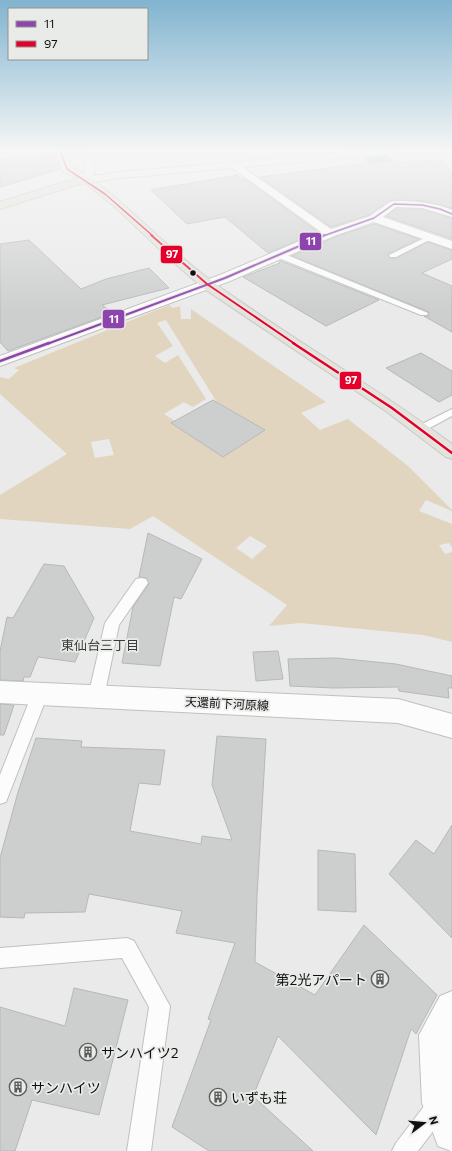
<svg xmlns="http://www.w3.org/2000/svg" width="452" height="1151" font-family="Commissioner,'Noto Sans JP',sans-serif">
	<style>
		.green { fill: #e1d5bf; fill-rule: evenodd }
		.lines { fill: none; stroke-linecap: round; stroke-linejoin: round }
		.river { fill: #86b3ac; fill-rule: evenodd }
		.building { fill: #cdcece; stroke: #b7b8b8 }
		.lane-casing { stroke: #c0c1bf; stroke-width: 2 }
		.street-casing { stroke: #c0c1bf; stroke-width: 2 }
		.secondary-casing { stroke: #c0c1bf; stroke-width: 2 }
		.primary-casing { stroke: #c7c8c7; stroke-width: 2 }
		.lane { fill: #fcfcfc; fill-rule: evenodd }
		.street { fill: #fcfcfc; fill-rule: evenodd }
		.secondary { fill: #efefeb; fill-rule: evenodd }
		.primary { fill: #e3e3da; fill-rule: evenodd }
		.bus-1-far2-casing { stroke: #e9ebe8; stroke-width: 3 }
		.bus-1-far1-casing { stroke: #e9ebe8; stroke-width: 4 }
		.bus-1-casing { stroke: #e9ebe8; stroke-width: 5 }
		.bus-2-far2-casing { stroke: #e9ebe8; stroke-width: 3 }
		.bus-2-far1-casing { stroke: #e9ebe8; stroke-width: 4 }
		.bus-2-casing { stroke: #e9ebe8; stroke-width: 5 }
		.bus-1-far2 { stroke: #8e44ad; stroke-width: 1.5 }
		.bus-1-far1 { stroke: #8e44ad; stroke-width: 2 }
		.bus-1 { stroke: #8e44ad; stroke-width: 2.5 }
		.bus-2-far2 { stroke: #e4002b; stroke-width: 1.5 }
		.bus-2-far1 { stroke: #e4002b; stroke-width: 2 }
		.bus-2 { stroke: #e4002b; stroke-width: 2.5 }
		.bus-dot { fill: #0e0f0e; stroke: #e9ebe8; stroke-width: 1.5 }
		.labels { text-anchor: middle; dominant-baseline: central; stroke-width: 3.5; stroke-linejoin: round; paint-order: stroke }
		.street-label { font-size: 12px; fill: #0e0f0e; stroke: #e9ebe8 }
		.neighbourhood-label { font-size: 13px; fill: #3a3c39; stroke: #e9ebe8 }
		.near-poi-label { font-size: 14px; fill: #0e0f0e; stroke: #e9ebe8; text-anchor: start }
		.line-badge { stroke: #e9ebe8; stroke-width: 1.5 }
		.badge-label { font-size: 11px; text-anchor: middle; font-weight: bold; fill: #fff }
	</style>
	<rect width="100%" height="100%" fill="#e9eae9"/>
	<!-- green -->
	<path class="green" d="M169,305L173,308L180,306L181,319H191V309L326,402L301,413L320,430L348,419L408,466L452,510V511L426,500L419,511L452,524V547L449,543L439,545L445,554L452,552V642L423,635L301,623L269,626L287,605L153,516L130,529L0,519V495L67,454L0,394V377L9,379L19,370L14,368ZM166,320L216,401L265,430L223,457L172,424L175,421L164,414L184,402L193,407L206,399L178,355L165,363L155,356L173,346L157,323ZM109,439L114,455L95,458L91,442ZM250,536L267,546L252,559L236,548Z"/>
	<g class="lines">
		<!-- river -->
		<path class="river" d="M359,151H383C403,170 424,188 452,196V212C419,204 402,195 377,171C371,165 363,158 359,151Z"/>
	</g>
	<!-- building -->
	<g class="building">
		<path d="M54,153L61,169L0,187V160L15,156L20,158Z"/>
		<path d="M442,160L452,173V208L424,201L394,200L389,201L369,215L331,227L260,177L368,163Z"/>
		<path d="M238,175L242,180L245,179L318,232L268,253L225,217L187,224L151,190Z"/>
		<path d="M396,209H422L452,218V239L386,216Z"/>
		<path d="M374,224L419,239L388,254V256L390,258H397L428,242L452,250V259L422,273L452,286V332L424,316H428L429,312L292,256L335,237Z"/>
		<path d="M29,240L81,289L106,279L149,268L169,288L102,305L113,313L8,351L0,342V244Z"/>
		<path d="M281,261L379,300L326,326L243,277L280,263L279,262Z"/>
		<path d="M421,353L452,371V395L439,402L386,368Z"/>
		<path d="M213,400L265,430L223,457L171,423Z"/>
		<path d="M148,533L202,559L181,599L174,597L160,666L122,663L133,607L149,584L146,578L139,577Z"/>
		<path d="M44,564L64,566L94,618L75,662L38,657L30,677H24L23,681L0,680V651L7,617L13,618Z"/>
		<path d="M278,651L283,679L256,681L253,652Z"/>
		<path d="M336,658L396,664L452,676V688H448L449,698L399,691L398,687L333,688L290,686L288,659Z"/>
		<path d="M0,704L14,705L4,735H0Z"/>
		<path d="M217,736L266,739L257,896L255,962L315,995L364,925L437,995L416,1034L411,1029L376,1135L278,1036L253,1096L313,1151H209L172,1127L211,1020L208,1019L235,943L176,933L182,911L89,894L85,912L25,913L24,918L0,917V858L18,792L36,738L82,741L81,747L165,750L160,785L139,783L130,831L201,844L202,836L232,840L212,785Z"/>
		<path d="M452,825V938L389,874L416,840L434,854Z"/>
		<path d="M318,850L355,854L356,912L318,910Z"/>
		<path d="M74,988L128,1000L99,1115L32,1100L15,1151H0V1007L65,1026Z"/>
	</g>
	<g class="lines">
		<defs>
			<g id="lane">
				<path d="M442,151H448L452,155V160Z"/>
				<path d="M431,235L433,236V238L396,257H390L389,255Z"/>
				<path d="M276,253H282L428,313L427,315H421L276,257Z"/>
				<path d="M452,409V416L424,431L420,432L415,429L416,427Z"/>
				<path d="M141,578L146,579L148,583L119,625L104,697L101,702L96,704L91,702L88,697L105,623L136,579Z"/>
				<path d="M40,687L45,689L48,694L6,802L0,804V775L32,694L35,689Z"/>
				<path d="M127,938L134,941L170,1006L151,1151H127L149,1007L122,958L0,968V948Z"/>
				<path d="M439,1094L447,1097L450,1105L447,1113L418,1151H392L396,1143L431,1097Z"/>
			</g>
			<g id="street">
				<path d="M234,162L237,163L331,229L370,216L390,202L394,201C414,201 433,202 452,210V217L422,208L396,207L383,217L452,241V249L374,222L334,236L230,281L0,366V356L220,275L321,232L231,167L229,165L231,163Z"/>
				<path d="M0,681L398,699L452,714V738L398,723L0,703Z"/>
				<path d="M452,991V1151H451L438,1146L422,1103L419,1035L440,996Z"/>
			</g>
			<path id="secondary" d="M55,151H65L71,167L84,174L86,167L78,151H88L96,167L93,176L120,172L360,151H395L390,154L120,178L87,183L63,171Z"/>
			<path id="primary" d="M87,177L91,178C134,210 170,251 213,282C291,339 375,386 452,444V459L446,457L387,412L203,288L173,262L115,207L85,183L73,186L0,209V202L67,181Z"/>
		</defs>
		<!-- lane casing -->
		<use href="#lane" class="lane-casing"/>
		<!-- street casing -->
		<use href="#street" class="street-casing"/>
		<!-- secondary casing -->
		<use href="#secondary" class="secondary-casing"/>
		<!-- primary casing -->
		<use href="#primary" class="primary-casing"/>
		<!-- lane -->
		<use href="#lane" class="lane"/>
		<!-- street -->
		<use href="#street" class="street"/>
		<!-- secondary -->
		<use href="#secondary" class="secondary"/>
		<!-- primary -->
		<use href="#primary" class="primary"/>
		<defs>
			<path id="bus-1-far2" d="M323,236L374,218L394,204L422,205L440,209L452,214"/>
			<path id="bus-1-far1" d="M47,344L225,278L325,235"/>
			<path id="bus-1" d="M0,361L49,343"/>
			<path id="bus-2-far2" d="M60,151L67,169L105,194L153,236"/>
			<path id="bus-2-far1" d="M151,235L207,284L295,344"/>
			<path id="bus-2" d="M293,343L392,408L452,453"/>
		</defs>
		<!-- bus-1-far2 casing -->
		<use href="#bus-1-far2" class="bus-1-far2-casing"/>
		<!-- bus-1-far1 casing -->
		<use href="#bus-1-far1" class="bus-1-far1-casing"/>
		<!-- bus-1 casing -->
		<use href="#bus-1" class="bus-1-casing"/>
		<!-- bus-2-far2 casing -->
		<use href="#bus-2-far2" class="bus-2-far2-casing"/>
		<!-- bus-2-far1 casing -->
		<use href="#bus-2-far1" class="bus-2-far1-casing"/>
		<!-- bus-2 casing -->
		<use href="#bus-2" class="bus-2-casing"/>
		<!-- bus-1-far2 -->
		<use href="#bus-1-far2" class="bus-1-far2"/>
		<!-- bus-1-far1 -->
		<use href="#bus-1-far1" class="bus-1-far1"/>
		<!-- bus-1 -->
		<use href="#bus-1" class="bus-1"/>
		<!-- bus-2-far2 -->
		<use href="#bus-2-far2" class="bus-2-far2"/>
		<!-- bus-2-far1 -->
		<use href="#bus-2-far1" class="bus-2-far1"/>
		<!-- bus-2 -->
		<use href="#bus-2" class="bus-2"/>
	</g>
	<!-- sky -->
	<linearGradient id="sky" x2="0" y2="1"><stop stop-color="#81b4d0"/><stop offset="0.48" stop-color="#f5f6f5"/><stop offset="1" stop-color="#f5f6f5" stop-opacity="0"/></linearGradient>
	<rect width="452" height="312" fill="url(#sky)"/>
	<!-- icons -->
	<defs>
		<symbol id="building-ring" viewBox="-11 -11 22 22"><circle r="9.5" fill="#e9ebe8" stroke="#5b5c5b" stroke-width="1.5"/><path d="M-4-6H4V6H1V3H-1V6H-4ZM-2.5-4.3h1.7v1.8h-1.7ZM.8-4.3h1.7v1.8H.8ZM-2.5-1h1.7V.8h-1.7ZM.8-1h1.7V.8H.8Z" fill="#5b5c5b"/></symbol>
	</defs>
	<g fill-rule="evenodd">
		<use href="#building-ring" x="370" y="969" width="20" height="20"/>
		<use href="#building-ring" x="78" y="1042" width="20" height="20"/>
		<use href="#building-ring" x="8" y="1077" width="20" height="20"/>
		<use href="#building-ring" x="208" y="1087" width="20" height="20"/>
	</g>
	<!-- markers -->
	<circle class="bus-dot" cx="193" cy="273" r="3.5"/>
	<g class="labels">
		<!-- street labels -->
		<g class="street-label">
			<text transform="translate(227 703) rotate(3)">天還前下河原線</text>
		</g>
		<!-- neighbourhood labels -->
		<g class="neighbourhood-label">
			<text x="100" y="645">東仙台三丁目</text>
		</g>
		<!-- near-poi labels -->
		<g class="near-poi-label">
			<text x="367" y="979" text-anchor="end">第2光アパート</text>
			<text x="101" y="1052">サンハイツ2</text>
			<text x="31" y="1087">サンハイツ</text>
			<text x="231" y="1097">いずも荘</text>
		</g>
	</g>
	<g class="line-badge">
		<rect x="299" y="232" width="23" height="19" rx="4" fill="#8e44ad"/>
		<rect x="160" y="245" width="23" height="19" rx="4" fill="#e4002b"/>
		<rect x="102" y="309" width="23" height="20" rx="4" fill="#8e44ad"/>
		<rect x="339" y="371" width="23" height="19" rx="4" fill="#e4002b"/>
	</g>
	<g class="badge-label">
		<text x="311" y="245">11</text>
		<text x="172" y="258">97</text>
		<text x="114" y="323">11</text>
		<text x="351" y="384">97</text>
	</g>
	<!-- legend -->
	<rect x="8" y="8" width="140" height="52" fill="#e9ebe8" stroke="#919391"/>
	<rect x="16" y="21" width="20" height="6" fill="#8e44ad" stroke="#919391"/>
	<text x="44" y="28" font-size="12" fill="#0e0f0e">11</text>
	<rect x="16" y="41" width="20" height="6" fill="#e4002b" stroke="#919391"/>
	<text x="44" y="48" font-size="12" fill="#0e0f0e">97</text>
	<!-- north arrow -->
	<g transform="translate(424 1123) rotate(74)" stroke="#e9ebe8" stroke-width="3" paint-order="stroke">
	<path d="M0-3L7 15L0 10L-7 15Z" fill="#0e0f0e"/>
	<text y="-6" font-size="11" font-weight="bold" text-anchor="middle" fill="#0e0f0e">N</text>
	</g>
</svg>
